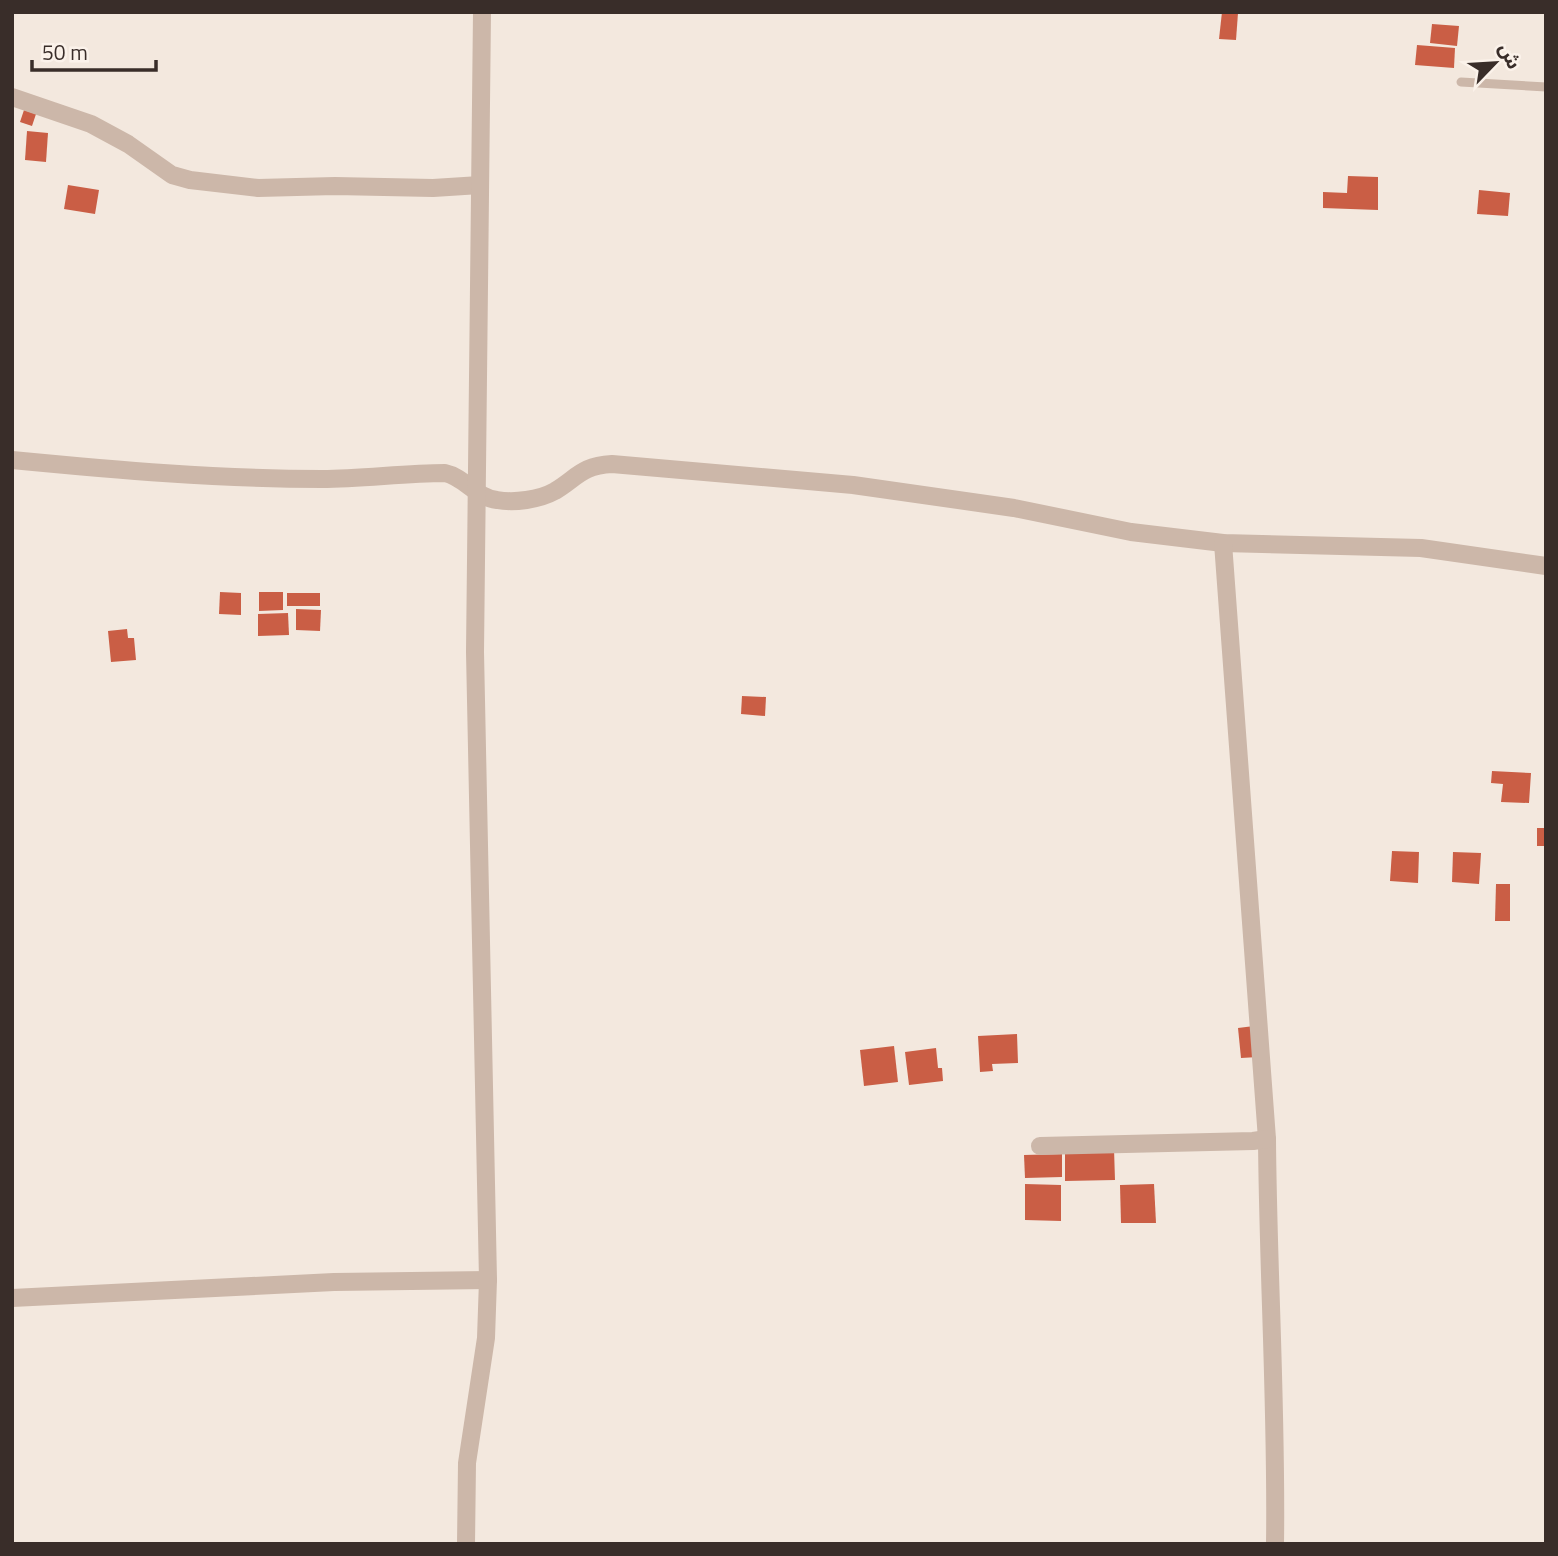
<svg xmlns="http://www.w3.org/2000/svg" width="1558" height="1556" font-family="'Titillium Web','Noto Sans Arabic',sans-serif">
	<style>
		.building { fill: #ca5e45 }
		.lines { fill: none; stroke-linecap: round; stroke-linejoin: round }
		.lane { stroke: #ccb7a9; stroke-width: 9 }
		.street { stroke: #ccb7a9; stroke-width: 18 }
	</style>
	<rect width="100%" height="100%" fill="#f3e8de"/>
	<!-- building -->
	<g class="building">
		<path d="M1222,12L1238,13L1236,40L1219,39Z"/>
		<path d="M1432,24L1459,26L1457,46L1430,43Z"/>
		<path d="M1417,45L1455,48L1454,68L1415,65Z"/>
		<path d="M24,110L36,114L32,126L20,122Z"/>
		<path d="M27,131L48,133L46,162L25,160Z"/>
		<path d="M1348,176L1378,177V210L1323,208V192L1347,193Z"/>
		<path d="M68,185L99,190L95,214L64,209Z"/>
		<path d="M1479,190L1510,193L1508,216L1477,214Z"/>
		<path d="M220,592L241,593V615L219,614Z"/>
		<path d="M259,592H283V610L259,611Z"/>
		<rect x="287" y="593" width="33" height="13"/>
		<path d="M296,609L321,610L320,631L296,630Z"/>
		<path d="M288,613L289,635L258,636V614Z"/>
		<path d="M127,629L128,638H134L136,660L111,662L108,631Z"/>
		<path d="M742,696L766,697L765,716L741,714Z"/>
		<path d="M1492,771L1531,773L1529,803L1501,802L1503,784L1491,783Z"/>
		<rect x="1537" y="828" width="9" height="18"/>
		<path d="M1392,851L1419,852L1418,883L1390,881Z"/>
		<path d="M1453,852L1481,853L1479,884L1452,882Z"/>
		<path d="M1496,884H1510V921H1495Z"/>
		<path d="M1254,1026L1258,1057L1241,1058L1238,1028Z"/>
		<path d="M1017,1034L1018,1063L992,1064L993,1071L980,1072L978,1036Z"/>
		<path d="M894,1046L898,1082L864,1086L860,1050Z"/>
		<path d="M936,1048L938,1068H942L943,1081L909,1085L905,1052Z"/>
		<path d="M1065,1149H1114L1115,1180L1065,1181Z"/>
		<path d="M1062,1154V1177L1025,1178L1024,1155Z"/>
		<path d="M1025,1184L1061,1185V1221L1025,1220Z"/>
		<path d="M1154,1184L1156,1223H1121L1120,1185Z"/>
	</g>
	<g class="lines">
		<!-- lane -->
		<path class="lane" d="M1461,82L1546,87"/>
		<!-- street -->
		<g class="street">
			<path d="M12,97L91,124L128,144L172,175L190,180L258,188L335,186L433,188L480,185"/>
			<path d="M12,460C116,470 218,479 322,479C363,479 404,473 445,473C464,477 477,498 497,500C514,503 539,500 555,491C578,477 581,466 612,464L853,485L1014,508L1131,532L1223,543L1421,548L1546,566"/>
			<path d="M1223,543L1267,1139C1268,1274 1277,1409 1275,1544"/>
			<path d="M1040,1146L1253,1141L1267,1139"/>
			<path d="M12,1298L334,1282L488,1280"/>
			<path d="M466,1544L467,1463L486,1338L488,1280L475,652L482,12"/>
		</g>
	</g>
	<!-- border -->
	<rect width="1558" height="1556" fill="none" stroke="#392d29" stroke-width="28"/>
	<!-- north arrow -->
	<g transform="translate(1495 63) rotate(65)" stroke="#fbf2ea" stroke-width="5" paint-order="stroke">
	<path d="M0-5L12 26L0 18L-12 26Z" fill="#392d29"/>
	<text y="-10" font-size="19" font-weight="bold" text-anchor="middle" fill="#392d29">ش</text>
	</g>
	<!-- scale -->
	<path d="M32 60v10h124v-10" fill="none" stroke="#392d29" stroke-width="3.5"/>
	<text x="42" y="60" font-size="21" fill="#392d29" stroke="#fbf2ea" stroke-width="5" paint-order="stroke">50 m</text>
</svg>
